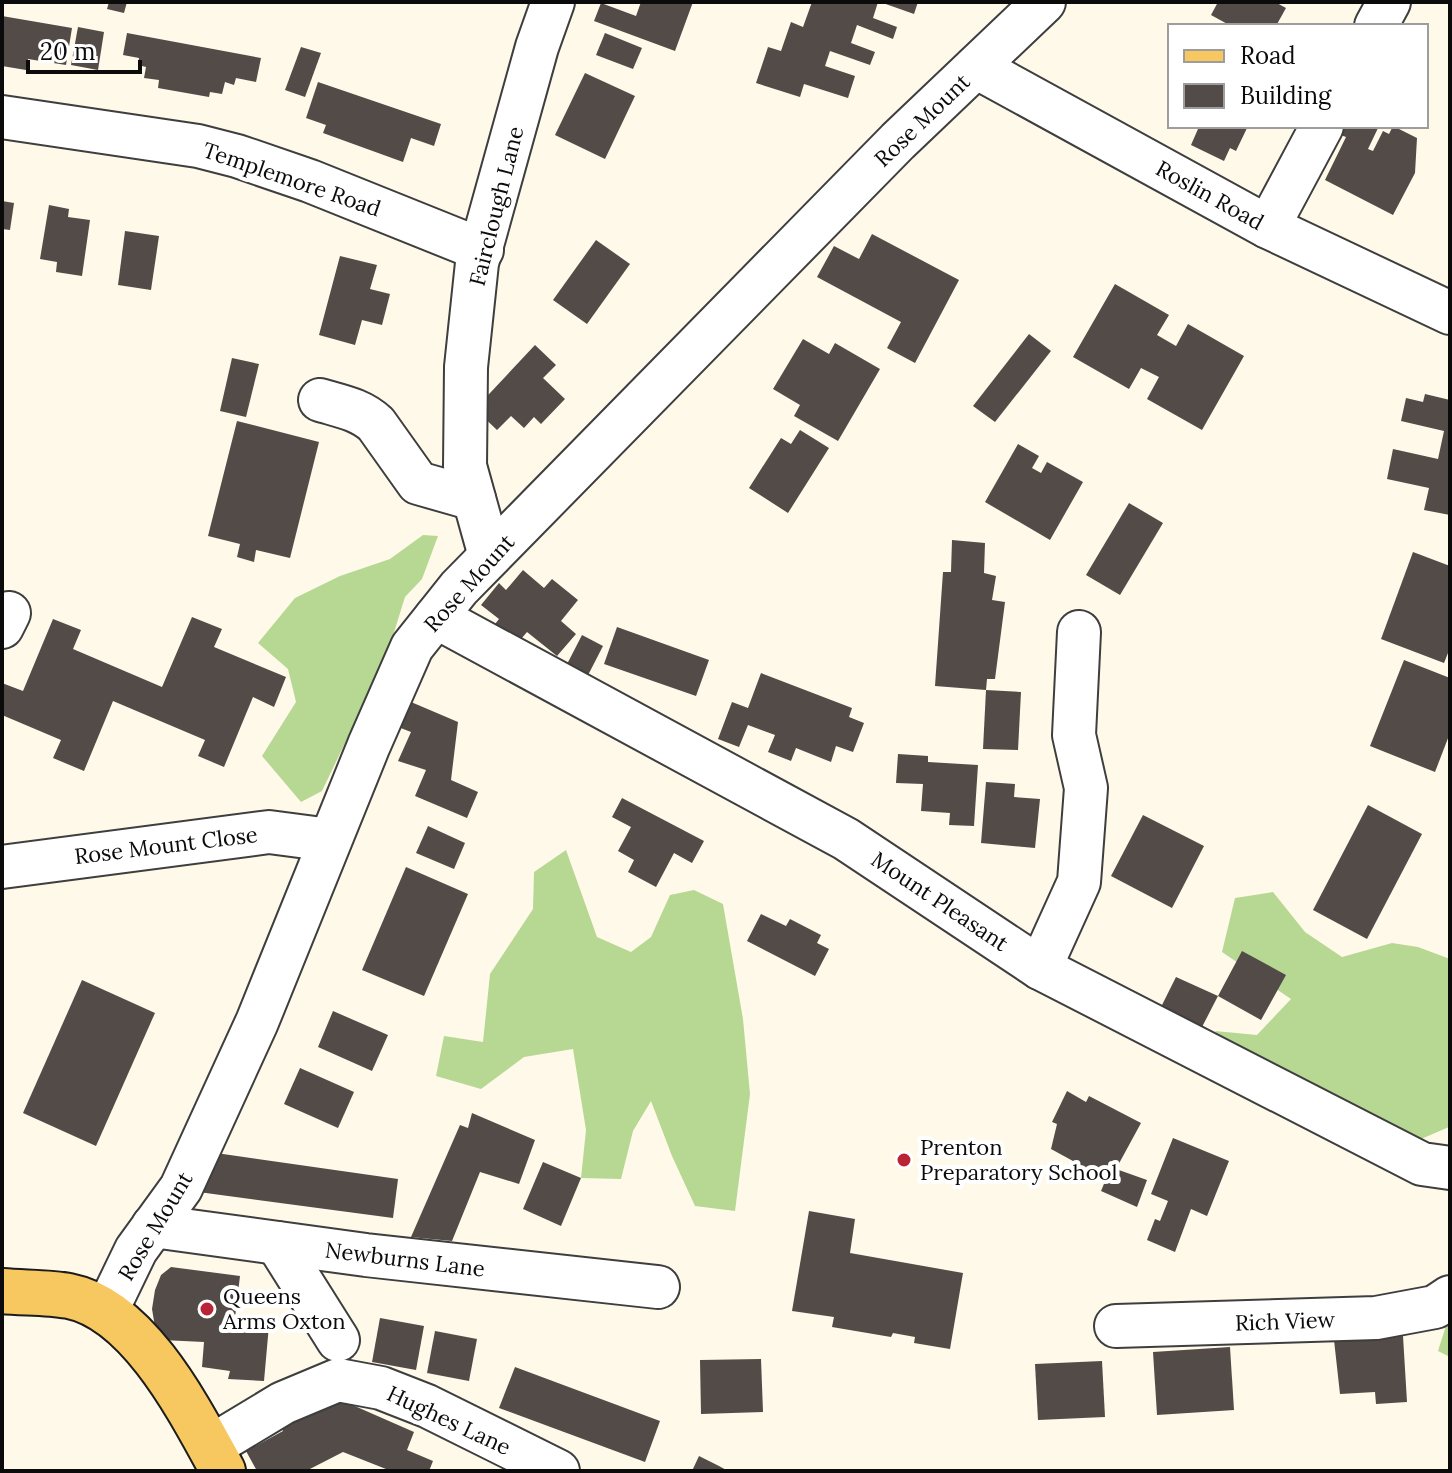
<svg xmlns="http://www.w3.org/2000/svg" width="1452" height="1473" font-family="Lora,serif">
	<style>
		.forest { fill: #b7d893 }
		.building { fill: #534b47 }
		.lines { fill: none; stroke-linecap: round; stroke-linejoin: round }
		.minor-casing { stroke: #3e3e3e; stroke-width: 46 }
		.major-casing { stroke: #1c1c1c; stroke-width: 48 }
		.minor { stroke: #fff; stroke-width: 42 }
		.major { stroke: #f7c860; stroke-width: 44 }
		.poi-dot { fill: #b92537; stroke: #fff; stroke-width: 3 }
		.labels { text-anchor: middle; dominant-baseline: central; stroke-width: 8; stroke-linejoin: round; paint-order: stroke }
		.street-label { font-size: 22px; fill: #0b0b0b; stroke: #fff }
		.poi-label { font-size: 22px; fill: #0b0b0b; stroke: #fff; text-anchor: start }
	</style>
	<rect width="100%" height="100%" fill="#fff9e9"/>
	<!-- forest -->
	<g class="forest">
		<path d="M423,535L438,536L422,579L405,597L386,658L322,791L301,802L262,756L296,702L288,669L258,643L295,598L340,576L390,559Z"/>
		<path d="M566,850L597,937L631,952L651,937L670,895L694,890L723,904L743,1019L750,1094L735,1211L695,1206L672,1156L651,1101L633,1131L621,1179L581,1178L586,1130L573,1049L524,1057L481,1089L436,1076L444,1036L483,1042L490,974L533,909L534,872Z"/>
		<path d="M1273,892L1305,932L1342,957L1392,943L1418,947L1450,959L1449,1127L1407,1145L1231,1054L1215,1031L1257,1035L1291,999L1222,952L1235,898Z"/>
		<path d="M1450,1313V1357L1438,1351Z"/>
	</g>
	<!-- building -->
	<g class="building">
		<path d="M109,2H127L124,13L107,9Z"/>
		<path d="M641,2H693L675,51L594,21L601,3L636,16Z"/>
		<path d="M812,2H878L873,18L897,27L893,39L857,25L851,43L875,52L870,65L830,51L825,66L855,76L848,98L804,84L800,97L756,83L768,47L781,51L791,22L803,27Z"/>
		<path d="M880,2H918L914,14Z"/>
		<path d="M1218,2H1275L1286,8L1276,26H1231L1211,15Z"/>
		<path d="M2,16L72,28L66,65L28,59L26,70L2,66Z"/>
		<path d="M78,27L104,32L98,70L71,65Z"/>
		<path d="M127,33L261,58L256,82L236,78L234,85L225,82L222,94L210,92L209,97L158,88L159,80L144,78L146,67L138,65L139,58L123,55Z"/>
		<path d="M605,33L642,48L633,69L596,55Z"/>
		<path d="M301,47L321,53L305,97L285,90Z"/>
		<path d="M585,73L635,96L605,159L555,135Z"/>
		<path d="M318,82L441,124L434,146L411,138L403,162L323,133L326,125L306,118Z"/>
		<path d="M1192,126H1248L1236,151L1230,148L1224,161L1191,145L1198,129Z"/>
		<path d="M1341,126H1379L1368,149L1373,151L1383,131L1389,134L1393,126L1417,138L1415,173L1393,215L1325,180L1346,137L1338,134Z"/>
		<path d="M2,201L14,203L10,230L2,229Z"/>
		<path d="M49,205L69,209L68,217L90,220L82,276L56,272L57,262L40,259Z"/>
		<path d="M125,231L159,236L151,290L118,285Z"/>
		<path d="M872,234L959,280L915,363L887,348L901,322L817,277L834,246L859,259Z"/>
		<path d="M596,240L630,264L587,324L553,300Z"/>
		<path d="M340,256L377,265L370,289L390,294L382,325L362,320L355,345L319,335Z"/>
		<path d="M1115,284L1169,315L1157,335L1176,346L1188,324L1244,356L1202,430L1147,399L1159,377L1141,368L1129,389L1073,357Z"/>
		<path d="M1029,334L1051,351L995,422L973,406Z"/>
		<path d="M803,339L829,354L835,343L880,369L838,441L794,416L800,405L773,389Z"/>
		<path d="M535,345L556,365L543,378L565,399L541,424L534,417L524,428L511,416L497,430L475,409Z"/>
		<path d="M232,358L259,364L246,417L220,411Z"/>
		<path d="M1425,394L1450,400V515L1424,510L1429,488L1387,479L1393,449L1438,459L1444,431L1401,421L1406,398L1423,402Z"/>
		<path d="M237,421L319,442L290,558L256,550L254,562L237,557L240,544L208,536Z"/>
		<path d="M800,430L829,448L788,513L749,488L781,438L791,444Z"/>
		<path d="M1018,444L1039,456L1032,468L1041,473L1047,462L1083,482L1050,540L985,502Z"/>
		<path d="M1129,503L1163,523L1120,595L1086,575Z"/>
		<path d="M952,540L985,543L984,573L996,576L992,600L1005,602L995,679H987L986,690L935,686L943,572H951Z"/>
		<path d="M1413,552L1450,566V648L1444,663L1381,639Z"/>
		<path d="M523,570L544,588L552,579L578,600L561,621L576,634L557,656L527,632L510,652L488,633L499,619L481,605L499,583L506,590Z"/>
		<path d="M192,617L222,629L214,647L286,677L274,707L253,697L224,767L198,756L205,740L113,701L84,771L53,758L61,740L2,715V683L23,691L53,619L81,630L73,649L162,687Z"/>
		<path d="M617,627L709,660L696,696L604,664Z"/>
		<path d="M582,635L603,646L584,683L563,672Z"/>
		<path d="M1404,660L1450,678V733L1435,772L1370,746Z"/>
		<path d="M761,673L852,708L849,717L864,723L853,752L836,746L831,762L796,748L791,761L768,752L775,735L748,725L739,747L718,739L732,702L748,708Z"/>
		<path d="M986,690L1021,692L1018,750L983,749Z"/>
		<path d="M404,699L458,722L451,780L478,792L467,818L415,796L426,770L398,761L411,732L393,725Z"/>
		<path d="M898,754L928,756V762L978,765L974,826L949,825L950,813L921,811L923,784L896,783Z"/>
		<path d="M986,782L1015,784L1014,797L1040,799L1035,848L981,843Z"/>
		<path d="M622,798L704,841L692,863L674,853L656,887L628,872L634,860L618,851L631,827L612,817Z"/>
		<path d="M1368,805L1422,834L1367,939L1313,910Z"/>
		<path d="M1143,815L1204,846L1172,908L1111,876Z"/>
		<path d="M428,826L465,843L454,869L416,853Z"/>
		<path d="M406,867L468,894L424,996L362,970Z"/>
		<path d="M761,914L786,926L790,919L821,935L817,943L829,949L815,976L747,941Z"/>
		<path d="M1242,951L1286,975L1261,1020L1218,996L1202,1027L1161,1007L1176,977L1218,996Z"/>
		<path d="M82,980L155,1013L96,1146L23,1113Z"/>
		<path d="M333,1011L388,1035L372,1071L318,1047Z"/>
		<path d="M300,1068L354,1092L338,1128L284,1104Z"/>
		<path d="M1067,1091L1086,1102L1089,1096L1141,1123L1116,1169L1147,1180L1137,1207L1101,1191L1106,1179L1051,1149L1057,1124L1052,1122Z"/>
		<path d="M472,1113L535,1140L519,1184L480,1172L452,1241L411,1237L460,1125L468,1128Z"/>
		<path d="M1173,1138L1229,1161L1207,1216L1191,1209L1175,1252L1147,1240L1155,1219L1160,1221L1168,1201L1151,1194Z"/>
		<path d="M209,1152L398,1179L393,1218L191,1191Z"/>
		<path d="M543,1162L581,1178L561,1226L523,1209Z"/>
		<path d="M809,1211L855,1219L850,1253L963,1273L950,1349L914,1343L915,1337L893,1333L891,1337L832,1327L834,1317L792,1311Z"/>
		<path d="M171,1267L240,1276L235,1318L263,1319L269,1325L264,1381L228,1379L230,1371L202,1367L204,1342L162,1340L155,1327L152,1309L155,1290L161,1275Z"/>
		<path d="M380,1318L424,1326L416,1370L372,1362Z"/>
		<path d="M435,1331L477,1339L469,1381L427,1373Z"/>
		<path d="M1403,1336L1407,1402L1376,1404L1375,1392L1340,1394L1334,1340Z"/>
		<path d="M1230,1347L1234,1410L1157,1415L1153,1352Z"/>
		<path d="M761,1359L763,1412L701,1414L700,1360Z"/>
		<path d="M1102,1361L1105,1417L1038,1420L1035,1364Z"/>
		<path d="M515,1367L660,1421L645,1462L499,1408Z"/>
		<path d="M341,1400L414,1432L407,1450L433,1461L429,1471H391L343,1452L306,1471H257L246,1451L283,1431L279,1423Z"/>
		<path d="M699,1456L719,1466L728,1471H692Z"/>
	</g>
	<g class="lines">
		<defs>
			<g id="minor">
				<path d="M1376,26L1389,2"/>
				<path d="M976,67L1268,227L1450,313"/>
				<path d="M2,117L198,146L237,156L310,181L482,250"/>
				<path d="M1268,227L1322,126"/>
				<path d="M320,400C340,406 360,409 376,424L418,483L474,499"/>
				<path d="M490,556L465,466L466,367L477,263L537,47L553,2"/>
				<path d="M436,617L846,839L1040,968L1422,1164L1450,1168"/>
				<path d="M2,627L9,613"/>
				<path d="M2,867L269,832L330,840"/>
				<path d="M1040,968L1079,882L1086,788L1074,735L1079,632"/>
				<path d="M153,1226L366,1255L658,1287"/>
				<path d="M277,1243L338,1340"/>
				<path d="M107,1310L136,1250L181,1188L257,1022L369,745L412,647L459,588L898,141L1044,2"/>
				<path d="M1116,1326L1376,1318L1435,1307L1450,1297"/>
				<path d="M210,1447L283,1403L338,1380L381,1388L427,1406L558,1471"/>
			</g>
			<path id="major" d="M2,1291C24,1293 48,1292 69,1296C140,1310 191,1413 223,1471"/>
		</defs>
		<!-- minor casing -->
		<use href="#minor" class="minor-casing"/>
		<!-- major casing -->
		<use href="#major" class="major-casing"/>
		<!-- minor -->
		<use href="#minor" class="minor"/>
		<!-- major -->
		<use href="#major" class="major"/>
	</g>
	<!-- markers -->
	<g class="poi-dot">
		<circle cx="904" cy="1160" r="8"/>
		<circle cx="207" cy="1309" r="8"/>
	</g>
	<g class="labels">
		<!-- street labels -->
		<g class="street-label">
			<text transform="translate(922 120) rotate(-44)">Rose Mount</text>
			<text transform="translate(292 179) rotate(19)">Templemore Road</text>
			<text transform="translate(1210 195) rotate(29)">Roslin Road</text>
			<text transform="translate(496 206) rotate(-76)">Fairclough Lane</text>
			<text transform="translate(469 583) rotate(-48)">Rose Mount</text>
			<text transform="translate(166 845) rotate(-7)">Rose Mount Close</text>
			<text transform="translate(940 901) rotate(34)">Mount Pleasant</text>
			<text transform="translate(155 1226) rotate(-59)">Rose Mount</text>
			<text transform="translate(405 1259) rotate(7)">Newburns Lane</text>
			<text transform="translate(1285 1321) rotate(-2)">Rich View</text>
			<text transform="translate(449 1420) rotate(25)">Hughes Lane</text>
		</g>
		<!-- poi labels -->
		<g class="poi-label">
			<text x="920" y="1147">Prenton<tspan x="920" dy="25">Preparatory School</tspan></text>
			<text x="223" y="1296">Queens<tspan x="223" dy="25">Arms Oxton</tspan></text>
		</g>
	</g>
	<!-- border -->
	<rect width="1452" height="1473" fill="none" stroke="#0b0b0b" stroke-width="8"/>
	<!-- legend -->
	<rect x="1168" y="24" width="260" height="104" fill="#ffffff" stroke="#9d9d9d" stroke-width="2"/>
	<rect x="1184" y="50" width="40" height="12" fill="#f7c860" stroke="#9d9d9d" stroke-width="2"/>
	<text x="1240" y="64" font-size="24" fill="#0b0b0b">Road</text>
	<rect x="1184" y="84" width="40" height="24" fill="#534b47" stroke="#9d9d9d" stroke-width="2"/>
	<text x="1240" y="104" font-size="24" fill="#0b0b0b">Building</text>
	<!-- scale -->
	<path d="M28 60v12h112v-12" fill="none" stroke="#0b0b0b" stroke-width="4"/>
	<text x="40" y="60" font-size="24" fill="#0b0b0b" stroke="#ffffff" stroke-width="6" paint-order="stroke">20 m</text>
</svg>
